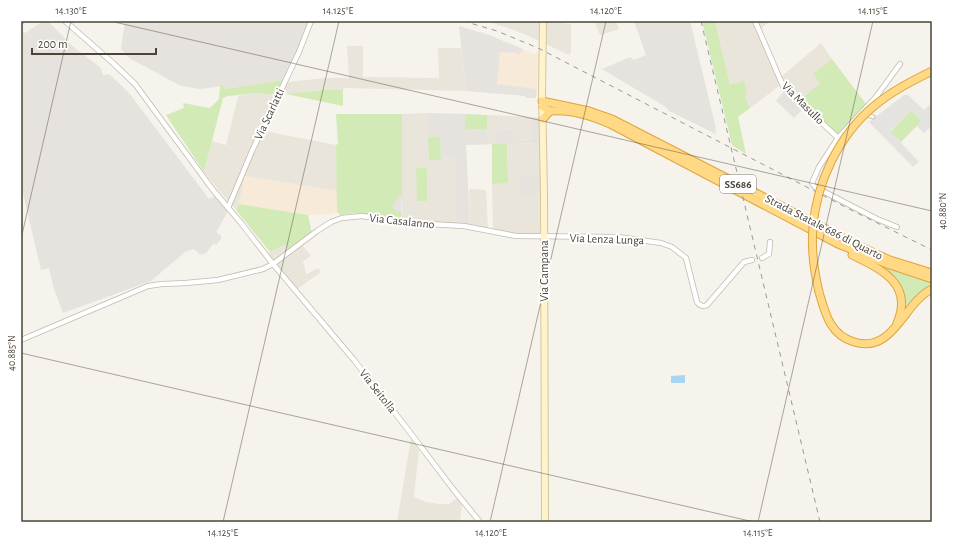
<svg xmlns="http://www.w3.org/2000/svg" width="953" height="543" font-family="'Alegreya Sans',sans-serif">
	<style>
		.residential { fill: #eae5da }
		.commercial { fill: #f7ead8 }
		.industrial { fill: #e6e2dd }
		.green { fill: #d2eab5 }
		.parking { fill: #e5e3e0 }
		.water { fill: #a9d4f2 }
		.lines { fill: none; stroke-linecap: round; stroke-linejoin: round }
		.pedestrian-casing { stroke: #c2bbae; stroke-width: 5 }
		.minor-casing { stroke: #c2bbae; stroke-width: 6 }
		.secondary-casing { stroke: #d6c79b; stroke-width: 8 }
		.trunk-casing { stroke: #e0a43c; stroke-width: 9 }
		.pedestrian { stroke: #fff; stroke-width: 3 }
		.minor { stroke: #fff; stroke-width: 4.5 }
		.secondary { stroke: #fff3cd; stroke-width: 6 }
		.trunk { stroke: #ffd985; stroke-width: 7 }
		.rail { stroke: #9a9a9a; stroke-width: 1; stroke-dasharray: 5 5; stroke-linecap: butt }
		.trunk-bridge-casing { stroke: #e0a43c; stroke-width: 9; stroke-linecap: butt }
		.trunk-bridge { stroke: #ffd985; stroke-width: 7 }
		.ticks { fill: none; stroke: #4b4439; stroke-width: 1; stroke-opacity: 0.45 }
		.labels { text-anchor: middle; dominant-baseline: central; stroke-width: 4; stroke-linejoin: round; paint-order: stroke }
		.shield { fill: #fff; stroke: #817c74; stroke-width: 1 }
		.shield-label { font-size: 11px; font-weight: bold; fill: #4b4439 }
		.street-label { font-size: 12px; fill: #4b4439; stroke: #fff }
		.neatline { fill: none; stroke: #4b4439; stroke-width: 1.5 }
		.ticks-label { font-size: 10px; text-anchor: middle; fill: #4b4439 }
	</style>
	<rect width="100%" height="100%" fill="#f6f3ec"/>
	<!-- residential -->
	<g class="residential">
		<path d="M487,21H548V22L571,24V52L569,55L522,33Z"/>
		<path d="M594,21H616L619,29L600,35Z"/>
		<path d="M715,21H770L760,29L781,77L821,43L832,59L814,74L820,83L800,100L783,83L750,108L745,97L730,85Z"/>
		<path d="M347,46H363V77L439,78L438,48H461L466,91L344,88L343,90H322L280,95L264,131L336,145L337,191L245,176L239,204L236,210L216,187L204,172L212,141L226,145L238,96L258,93L280,95L287,82L326,78H349Z"/>
		<path d="M428,113L429,160H441V157L454,158L456,224L412,221L399,218L401,216L402,207V114Z"/>
		<path d="M487,115L531,117V141H512L513,130L496,129V142L487,141Z"/>
		<path d="M542,143L543,176L520,194H543L544,236L516,235L493,231L492,184L508,182L507,144Z"/>
		<path d="M469,189L486,190L488,230L470,226Z"/>
		<path d="M300,242L311,256L303,261L306,273L307,274L318,268L321,272L297,289L272,259L268,253L285,243L289,250Z"/>
		<path d="M411,439L419,450L414,497L426,502L439,504H449L457,498L462,504L460,522H397Z"/>
	</g>
	<!-- commercial -->
	<g class="commercial">
		<path d="M523,49L532,53L539,54L537,89L497,84L500,52L516,53L519,55Z"/>
		<path d="M245,176L337,191V212L329,214L308,215L239,204Z"/>
	</g>
	<!-- industrial -->
	<g class="industrial">
		<path d="M43,21H48L71,45L101,68L103,75L109,74L129,93L209,199L215,196L228,211L216,232L221,236V239L216,245L214,243L206,253L200,255L194,249L185,252L151,281L63,313L54,289L49,268L41,270L21,185V29L25,33Z"/>
		<path d="M125,21H312L300,43L283,80L225,89L224,86L200,89L181,86L129,58L121,49Z"/>
		<path d="M634,21H690L715,124L716,134L669,111L666,107L602,69L630,57L634,60L646,55Z"/>
		<path d="M459,26L489,35L523,49L519,55L516,53L500,52L497,84L537,89L536,98H526L525,96L466,91Z"/>
		<path d="M784,91L803,109L794,118L776,101Z"/>
		<path d="M428,113L465,114V129H487V141L495,142L496,129L513,130V141H531V117L542,118V143L466,145L470,226L456,224L454,158L441,157L440,136L428,137Z"/>
		<path d="M543,176V194H520V177Z"/>
	</g>
	<!-- green -->
	<g class="green">
		<path d="M702,21H715L730,85L744,81L747,95L745,97L750,108L738,117L746,154L732,145Z"/>
		<path d="M832,59L866,104L839,133L836,134L800,100L820,83L813,74Z"/>
		<path d="M283,80L275,95L258,93L228,96L223,98L204,172L166,115L184,108L183,103L210,108L219,99L220,86H224L225,89Z"/>
		<path d="M323,90H343V106L286,94Z"/>
		<path d="M911,110L922,121L901,142L890,132Z"/>
		<path d="M336,114H402V196H399L396,212H401V216L399,218L357,213L340,215L337,212L336,145L338,144Z"/>
		<path d="M465,114L487,115V129H465Z"/>
		<path d="M440,136L441,160H429L428,137Z"/>
		<path d="M492,144H507L508,183L492,184Z"/>
		<path d="M416,168H425L427,170V201H417Z"/>
		<path d="M239,204L308,215L312,233L289,251L285,244L270,252L236,210Z"/>
		<path d="M887,268L932,282V287L904,314V307L885,270Z"/>
	</g>
	<!-- parking -->
	<g class="parking">
		<path d="M904,95H908L924,110L931,104L932,106V126L924,133L917,126L922,121L911,110L890,131L919,162L913,167L869,122Z"/>
		<path d="M399,196H402L401,212H396L392,205Z"/>
	</g>
	<!-- water -->
	<path class="water" d="M685,375V383H671V376Z"/>
	<g class="lines">
		<defs>
			<path id="pedestrian" d="M866,114L873,117"/>
			<g id="minor">
				<path d="M21,21H22"/>
				<path d="M65,21L113,63L135,84L213,190L241,223L273,264L354,360L412,435L453,489L480,522"/>
				<path d="M755,21L783,86L838,138"/>
				<path d="M228,208L252,151L299,52L311,21"/>
				<path d="M897,227L877,219L815,187L812,183L819,167L838,138L876,97L900,64"/>
				<path d="M762,258L769,254L770,242"/>
				<path d="M21,340L148,286L162,284L186,283L218,280L263,269L273,264L317,231L331,222L342,218L362,216L410,223L464,226L516,236L618,237L661,243L672,247L686,258L697,302C699,305 703,307 707,305L744,262L752,260"/>
			</g>
			<path id="secondary" d="M543,21L542,94L544,192L545,522"/>
			<g id="trunk">
				<path d="M542,101L589,111L612,119L857,245L890,260L932,273"/>
				<path d="M543,107L550,111"/>
				<path d="M550,111C570,109 592,116 610,124L838,244L887,264L932,279"/>
				<path d="M543,119L550,111"/>
				<path d="M852,255C881,269 914,284 897,323"/>
				<path d="M819,292C825,313 830,335 854,342C894,354 903,303 932,289"/>
			</g>
		</defs>
		<!-- pedestrian casing -->
		<use href="#pedestrian" class="pedestrian-casing"/>
		<!-- minor casing -->
		<use href="#minor" class="minor-casing"/>
		<!-- secondary casing -->
		<use href="#secondary" class="secondary-casing"/>
		<!-- trunk casing -->
		<use href="#trunk" class="trunk-casing"/>
		<!-- pedestrian -->
		<use href="#pedestrian" class="pedestrian"/>
		<!-- minor -->
		<use href="#minor" class="minor"/>
		<!-- secondary -->
		<use href="#secondary" class="secondary"/>
		<!-- trunk -->
		<use href="#trunk" class="trunk"/>
		<!-- rail -->
		<g class="rail">
			<path d="M463,21L497,31L538,48L855,212L932,250"/>
			<path d="M701,21L820,522"/>
		</g>
		<defs>
			<path id="trunk-bridge" d="M819,292C814,271 811,250 813,228C816,183 839,135 874,106C892,91 912,81 932,71"/>
		</defs>
		<!-- trunk-bridge casing -->
		<use href="#trunk-bridge" class="trunk-bridge-casing"/>
		<!-- trunk-bridge -->
		<use href="#trunk-bridge" class="trunk-bridge"/>
	</g>
	<!-- ticks -->
	<path class="ticks" d="M110,21L932,211M21,239L71,21M21,353L754,522M223,522L339,21M490,522L606,21M758,522L873,21"/>
	<g class="labels">
		<!-- shield labels -->
		<rect class="shield" x="720" y="175" width="36" height="18" rx="3"/>
		<g class="shield-label">
			<text x="738" y="184">SS686</text>
		</g>
		<!-- street labels -->
		<g class="street-label">
			<text transform="translate(803 103) rotate(45)">Via Masullo</text>
			<text transform="translate(269 114) rotate(-65)">Via Scarlatti</text>
			<text transform="translate(402 221) rotate(6)">Via Casalanno</text>
			<text transform="translate(824 227) rotate(27)">Strada Statale 686 di Quarto</text>
			<text transform="translate(607 239) rotate(2)">Via Lenza Lunga</text>
			<text transform="translate(544 271) rotate(-90)">Via Campana</text>
			<text transform="translate(378 391) rotate(52)">Via Seitolla</text>
		</g>
	</g>
	<!-- border -->
	<rect width="953" height="543" fill="none" stroke="#ffffff" stroke-width="44"/>
	<!-- scale -->
	<path d="M32 48v6h124v-6" fill="none" stroke="#4b4439" stroke-width="2"/>
	<text x="38" y="48" font-size="12" fill="#4b4439" stroke="#ffffff" stroke-width="3" paint-order="stroke">200 m</text>
	<rect x="22" y="22" width="909" height="499" class="neatline"/>
	<g class="ticks-label">
		<text x="71" y="14">14.130°E</text>
		<text x="338" y="14">14.125°E</text>
		<text x="606" y="14">14.120°E</text>
		<text x="873" y="14">14.115°E</text>
		<text transform="translate(942 211) rotate(-90)" y="4">40.880°N</text>
		<text transform="translate(11 353) rotate(-90)" y="4">40.885°N</text>
		<text x="223" y="536">14.125°E</text>
		<text x="491" y="536">14.120°E</text>
		<text x="758" y="536">14.115°E</text>
	</g>
</svg>
